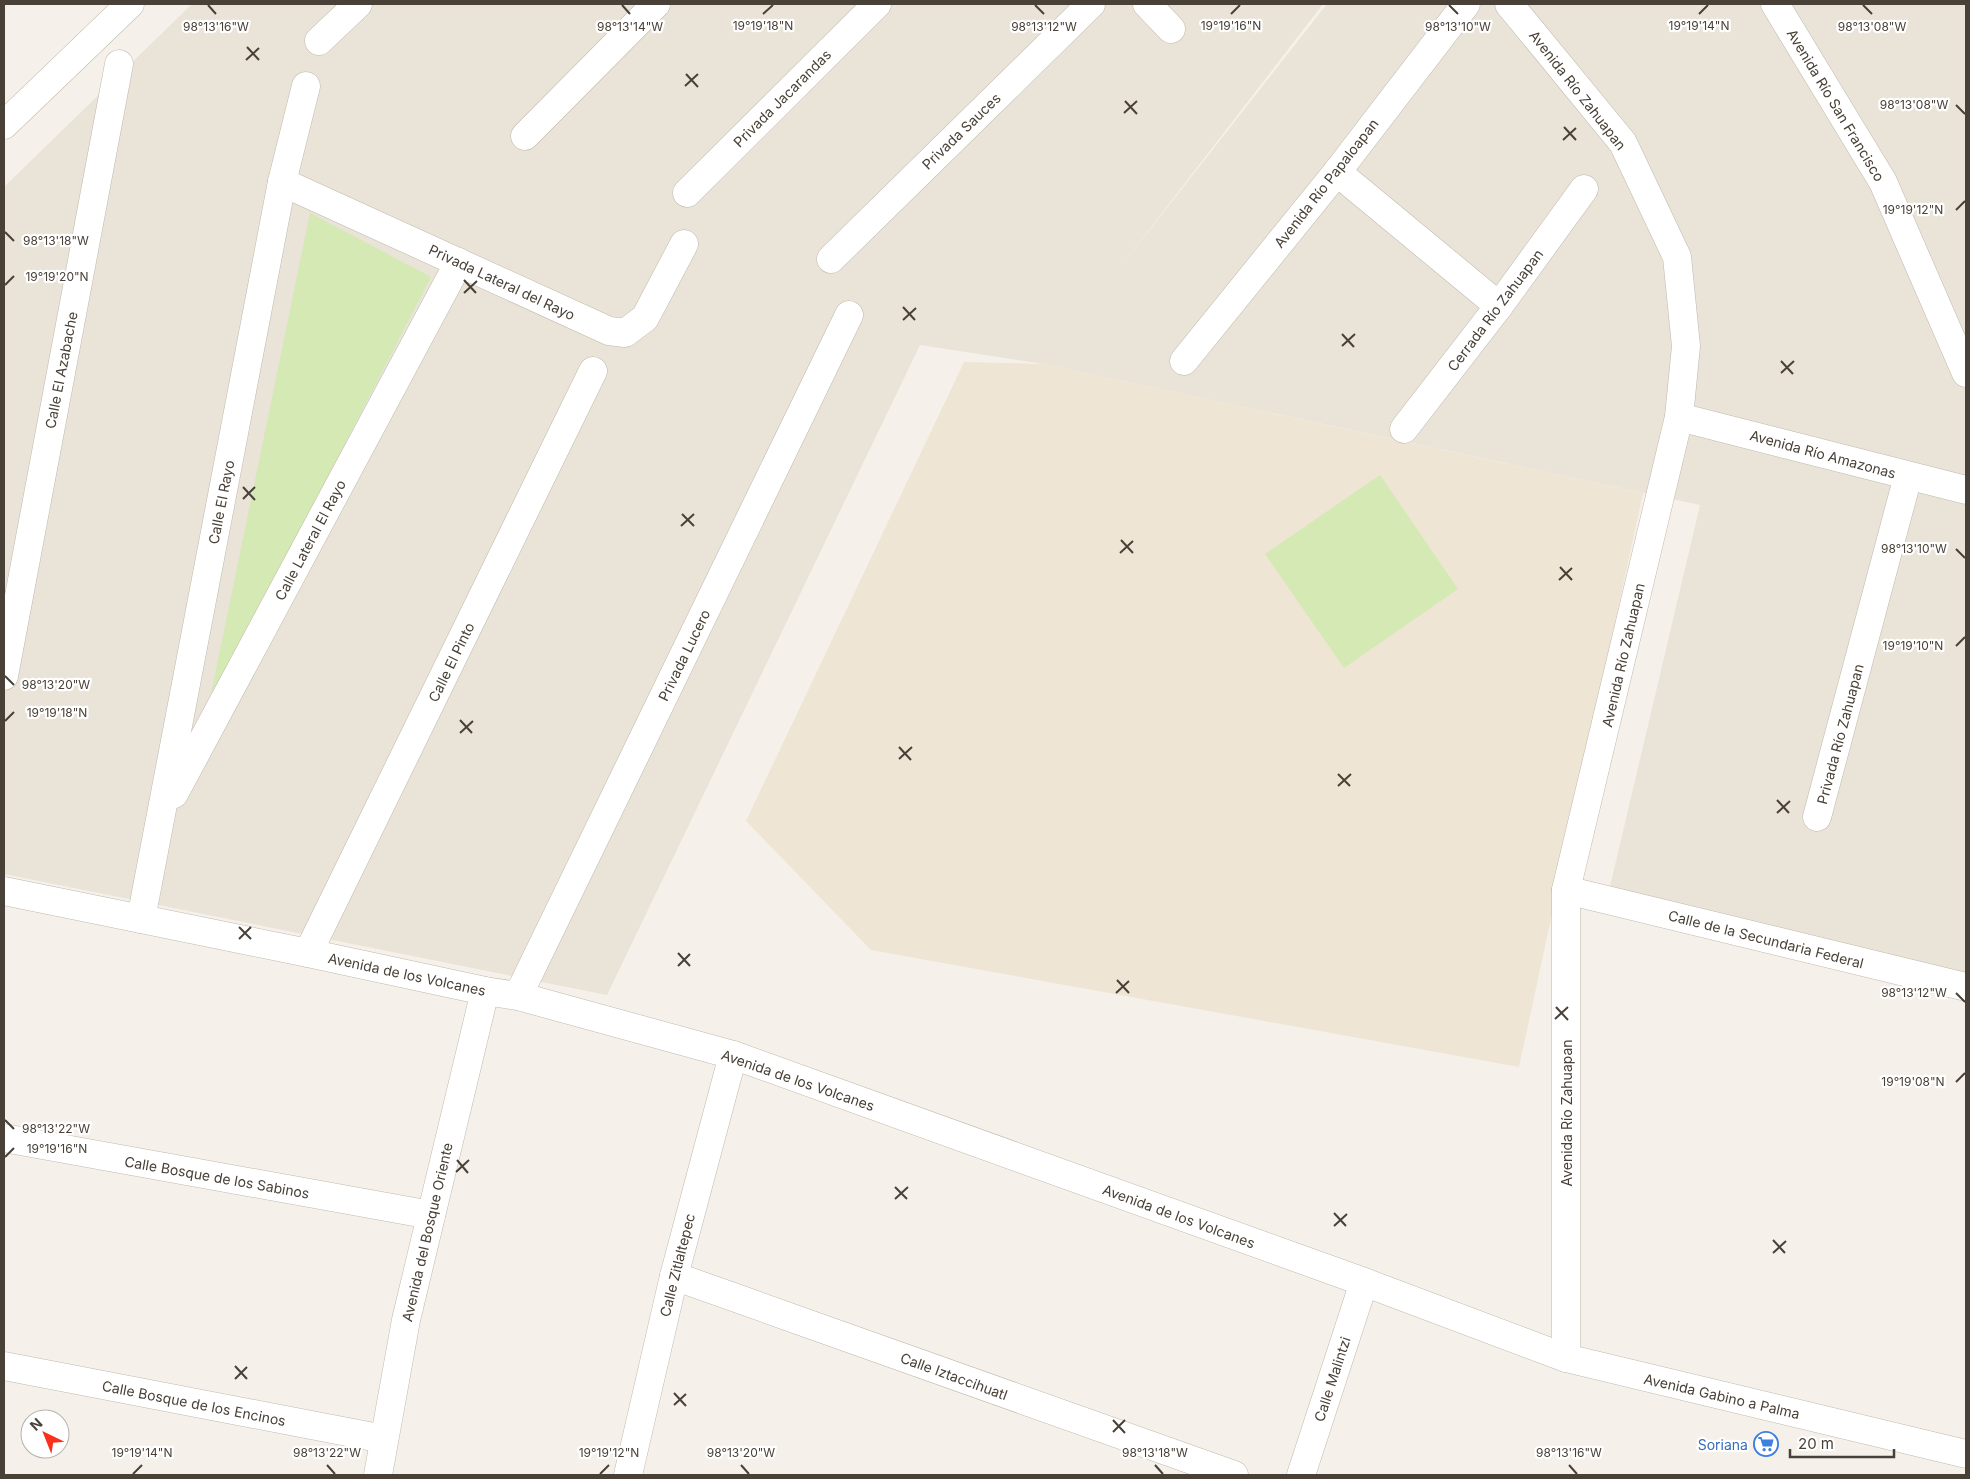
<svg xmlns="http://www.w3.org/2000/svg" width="1970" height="1479" font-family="Inter,sans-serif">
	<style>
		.residential { fill: #e9e3d8 }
		.education { fill: #eee5d4 }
		.green { fill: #d4e9b3 }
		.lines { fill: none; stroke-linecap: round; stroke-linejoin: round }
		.minor-casing { stroke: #c1b8ac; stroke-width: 29 }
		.tertiary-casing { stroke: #c1b8ac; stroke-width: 29 }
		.minor { stroke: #fff; stroke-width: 28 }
		.tertiary { stroke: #fff; stroke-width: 28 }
		.ticks { fill: none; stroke: #494138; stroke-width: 2 }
		.labels { text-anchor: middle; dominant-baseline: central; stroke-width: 4.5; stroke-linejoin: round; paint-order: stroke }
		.street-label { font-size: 14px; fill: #494138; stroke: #fff }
		.shop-label { font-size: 14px; fill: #366cbe; stroke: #fff; text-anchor: end }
		.ticks-label { font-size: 12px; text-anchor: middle; fill: #494138; stroke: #fff; stroke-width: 4.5; stroke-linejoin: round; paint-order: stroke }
	</style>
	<rect width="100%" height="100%" fill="#f5f1ea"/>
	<!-- residential -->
	<path class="residential" d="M192,4H1323L1115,274L1327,4H1966V976L1608,895L1700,505L1044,364L920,345L607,995L4,874V187Z"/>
	<!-- education -->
	<path class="education" d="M964,362L1044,364L1643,493L1519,1067L871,950L746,821Z"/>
	<!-- green -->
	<g class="green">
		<path d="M310,213L431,277L208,709Z"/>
		<path d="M1380,475L1458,589L1344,668L1265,554Z"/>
	</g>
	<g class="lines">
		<defs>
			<g id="minor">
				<path d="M1147,4L1171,29"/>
				<path d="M1509,4L1623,143L1677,257L1686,346L1679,417L1566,890V1358"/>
				<path d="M1775,4L1883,182L1966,373"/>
				<path d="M319,41L358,4"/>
				<path d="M4,125L130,4"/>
				<path d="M525,136L656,4"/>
				<path d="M1337,172L1499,306"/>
				<path d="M282,182L609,331L625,333L645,318L684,244"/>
				<path d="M687,193L877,4"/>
				<path d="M831,259L1091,4"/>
				<path d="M1184,361L1337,172L1466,4"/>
				<path d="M1679,417L1966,490"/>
				<path d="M1404,429L1499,306L1584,189"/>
				<path d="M4,676L119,64"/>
				<path d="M174,794L459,262"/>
				<path d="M1817,817L1908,476"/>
				<path d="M1566,890L1966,987"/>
				<path d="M141,919L282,182L306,86"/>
				<path d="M308,953L593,371"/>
				<path d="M518,996L849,315"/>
				<path d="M4,1138L431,1215"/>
				<path d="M674,1276L1234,1475"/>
				<path d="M4,1366L384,1439"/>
				<path d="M378,1475L406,1320L485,991"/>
				<path d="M628,1475L674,1276L733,1055"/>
				<path d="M1301,1475L1364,1282"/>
			</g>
			<path id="tertiary" d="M4,891L308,953L485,991L518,996L733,1055L1364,1282L1566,1358L1966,1454"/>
		</defs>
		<!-- minor casing -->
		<use href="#minor" class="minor-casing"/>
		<!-- tertiary casing -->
		<use href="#tertiary" class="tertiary-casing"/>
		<!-- minor -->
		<use href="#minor" class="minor"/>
		<!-- tertiary -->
		<use href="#tertiary" class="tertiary"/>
	</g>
	<!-- ticks -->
	<path class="ticks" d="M208,5L216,14M622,5L630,14M1035,5L1044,14M1449,5L1458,14M1863,5L1872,14M763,14L773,5M1231,14L1240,5M1699,14L1708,5M247,47L259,60M246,60L259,48M686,74L698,87M685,86L698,74M1125,101L1137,114M1956,105L1965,114M1124,113L1137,101M1564,127L1576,140M1563,140L1576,128M1956,210L1965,201M5,232L14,241M464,280L476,293M5,285L14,276M464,293L477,281M903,307L915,320M903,320L916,308M1342,334L1354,347M1342,346L1355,334M1781,361L1793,374M1781,373L1794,361M243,487L255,500M243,499L255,487M682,514L694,526M681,526L694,514M1121,540L1133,553M1956,549L1965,558M1120,553L1133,541M1560,567L1572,580M1559,580L1572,568M1956,646L1965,637M5,676L14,685M460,720L472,733M5,721L14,712M460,733L473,721M899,747L911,760M899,759L912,747M1338,774L1350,786M1338,786L1351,774M1777,800L1789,813M1777,813L1790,801M239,927L251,939M239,939L251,927M678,953L690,966M678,966L690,954M1117,980L1129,993M1116,993L1129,981M1956,993L1965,1002M1556,1007L1568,1020M1555,1019L1568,1007M1956,1082L1965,1073M5,1120L14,1129M5,1157L14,1148M457,1160L468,1173M456,1172L469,1160M895,1187L907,1199M895,1199L908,1187M1334,1213L1346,1226M1334,1226L1347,1214M1773,1240L1785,1253M1773,1253L1786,1241M235,1366L247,1379M235,1379L247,1367M674,1393L686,1406M674,1405L686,1394M1113,1420L1125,1433M1113,1432L1125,1420M327,1465L335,1474M741,1465L749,1474M1155,1465L1163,1474M1569,1465L1577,1474M133,1474L142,1465M600,1474L609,1465"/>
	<!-- icons -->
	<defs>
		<symbol id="supermarket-ring" viewBox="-11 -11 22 22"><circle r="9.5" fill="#fff" stroke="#3f7fe0" stroke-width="1.5"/><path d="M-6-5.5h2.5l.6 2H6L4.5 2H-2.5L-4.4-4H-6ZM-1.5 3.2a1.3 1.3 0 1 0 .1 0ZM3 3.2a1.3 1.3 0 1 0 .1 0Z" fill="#3f7fe0"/></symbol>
	</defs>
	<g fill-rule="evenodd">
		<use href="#supermarket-ring" x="1752" y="1430" width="28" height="28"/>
	</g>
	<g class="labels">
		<!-- street labels -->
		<g class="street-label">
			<text transform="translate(1578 90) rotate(52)">Avenida Río Zahuapan</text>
			<text transform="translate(782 98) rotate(-45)">Privada Jacarandas</text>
			<text transform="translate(1836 105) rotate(59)">Avenida Río San Francisco</text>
			<text transform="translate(961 131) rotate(-44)">Privada Sauces</text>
			<text transform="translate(1326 183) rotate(-52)">Avenida Río Papaloapan</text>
			<text transform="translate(502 282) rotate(25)">Privada Lateral del Rayo</text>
			<text transform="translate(1495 310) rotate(-53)">Cerrada Río Zahuapan</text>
			<text transform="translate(61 370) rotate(-79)">Calle El Azabache</text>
			<text transform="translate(1823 454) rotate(15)">Avenida Río Amazonas</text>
			<text transform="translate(221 502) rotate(-79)">Calle El Rayo</text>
			<text transform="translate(310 540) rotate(-62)">Calle Lateral El Rayo</text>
			<text transform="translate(684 655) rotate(-64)">Privada Lucero</text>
			<text transform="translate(1623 655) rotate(-77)">Avenida Río Zahuapan</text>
			<text transform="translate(451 662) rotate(-64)">Calle El Pinto</text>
			<text transform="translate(1840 734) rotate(-75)">Privada Río Zahuapan</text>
			<text transform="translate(1766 939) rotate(14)">Calle de la Secundaria Federal</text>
			<text transform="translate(407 974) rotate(12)">Avenida de los Volcanes</text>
			<text transform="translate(798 1080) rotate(19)">Avenida de los Volcanes</text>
			<text transform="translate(1566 1113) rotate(-90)">Avenida Río Zahuapan</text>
			<text transform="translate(217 1177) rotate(10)">Calle Bosque de los Sabinos</text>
			<text transform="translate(1179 1216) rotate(20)">Avenida de los Volcanes</text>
			<text transform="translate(427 1232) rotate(-77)">Avenida del Bosque Oriente</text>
			<text transform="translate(677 1265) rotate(-76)">Calle Zitlaltepec</text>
			<text transform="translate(954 1376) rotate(20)">Calle Iztaccihuatl</text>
			<text transform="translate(1332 1379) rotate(-72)">Calle Malintzi</text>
			<text transform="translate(1722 1396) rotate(13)">Avenida Gabino a Palma</text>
			<text transform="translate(194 1403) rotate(11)">Calle Bosque de los Encinos</text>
		</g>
		<!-- shop labels -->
		<g class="shop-label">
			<text x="1748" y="1444">Soriana</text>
		</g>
	</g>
	<g class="ticks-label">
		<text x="763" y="30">19°19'18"N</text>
		<text x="1231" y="30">19°19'16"N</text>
		<text x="1699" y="30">19°19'14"N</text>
		<text x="1872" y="31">98°13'08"W</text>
		<text x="216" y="31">98°13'16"W</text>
		<text x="630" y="31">98°13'14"W</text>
		<text x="1044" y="31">98°13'12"W</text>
		<text x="1458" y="31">98°13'10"W</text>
		<text x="1914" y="109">98°13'08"W</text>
		<text x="1913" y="214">19°19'12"N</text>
		<text x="56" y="245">98°13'18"W</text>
		<text x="57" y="281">19°19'20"N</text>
		<text x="1914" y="553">98°13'10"W</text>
		<text x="1913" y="650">19°19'10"N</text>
		<text x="56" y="689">98°13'20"W</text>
		<text x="57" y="717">19°19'18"N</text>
		<text x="1914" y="997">98°13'12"W</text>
		<text x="1913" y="1086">19°19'08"N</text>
		<text x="56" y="1133">98°13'22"W</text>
		<text x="57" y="1153">19°19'16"N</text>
		<text x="327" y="1457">98°13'22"W</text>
		<text x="741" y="1457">98°13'20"W</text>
		<text x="1155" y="1457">98°13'18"W</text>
		<text x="1569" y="1457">98°13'16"W</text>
		<text x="142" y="1457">19°19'14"N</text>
		<text x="609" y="1457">19°19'12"N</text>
	</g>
	<!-- border -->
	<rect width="1970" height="1479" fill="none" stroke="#494138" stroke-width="10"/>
	<!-- north arrow -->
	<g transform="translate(45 1434) rotate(317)"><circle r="24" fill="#ffffff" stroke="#b6b3af"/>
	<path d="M0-4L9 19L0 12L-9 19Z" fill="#fb301b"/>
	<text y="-8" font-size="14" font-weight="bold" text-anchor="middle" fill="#494138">N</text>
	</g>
	<!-- scale -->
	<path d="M1790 1449v8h104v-8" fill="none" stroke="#494138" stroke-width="2.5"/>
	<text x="1798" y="1449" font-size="15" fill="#494138" stroke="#ffffff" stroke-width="4" paint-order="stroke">20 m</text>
</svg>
